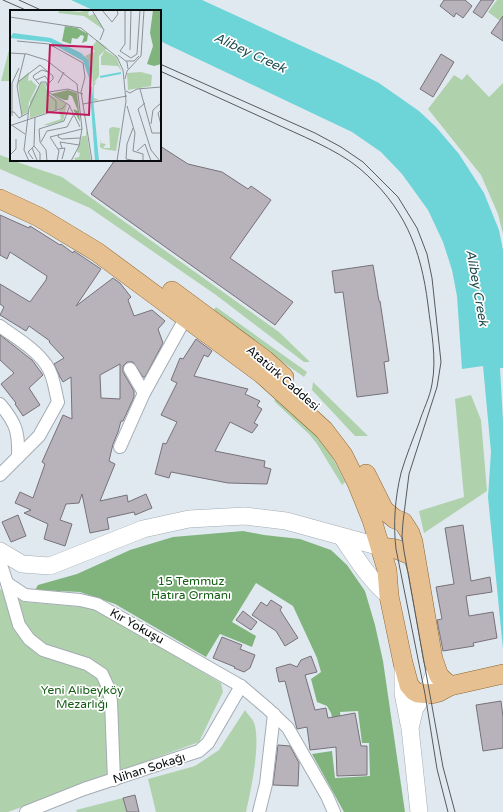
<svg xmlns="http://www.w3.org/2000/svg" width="503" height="812" font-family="'Varela Round',sans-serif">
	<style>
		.green { fill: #afd1ac }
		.forest { fill: #81b47d }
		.water { fill: #6dd4d8 }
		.building { fill: #b8b3bb; stroke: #777279; fill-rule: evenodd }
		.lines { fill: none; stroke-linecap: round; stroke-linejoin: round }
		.street-casing { stroke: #a4acb3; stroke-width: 14 }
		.secondary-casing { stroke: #a4acb3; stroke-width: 18 }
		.primary-casing { stroke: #8e6632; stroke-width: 20 }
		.street { stroke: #fff; stroke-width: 12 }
		.secondary { stroke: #fff; stroke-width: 17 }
		.primary { stroke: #e6c090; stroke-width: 19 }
		.tram { stroke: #565a5e; stroke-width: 1 }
		.labels { text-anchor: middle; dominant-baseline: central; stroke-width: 3.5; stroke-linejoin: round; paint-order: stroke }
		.street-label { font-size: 12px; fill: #090c0e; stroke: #fff }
		.park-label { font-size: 12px; fill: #145d14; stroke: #fff }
		.water-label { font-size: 13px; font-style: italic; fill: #214f51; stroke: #fff }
		.inset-river { fill: none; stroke: #6dd4d8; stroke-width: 2 }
		.inset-road { fill: none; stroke: #8b9196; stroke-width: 1 }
		.view { fill: #c2185b; fill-opacity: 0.15; stroke: #c2185b; stroke-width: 2 }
		.inset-edge { fill: none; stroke: #090c0e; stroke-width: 2 }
	</style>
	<rect width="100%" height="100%" fill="#e1e9f0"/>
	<!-- green -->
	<g class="green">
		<path d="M497,0H503V23L488,12Z"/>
		<path d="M11,42V81H1Z"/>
		<path d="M467,74L489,97L503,83V234L498,214L481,175L428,109L454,75L462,80Z"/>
		<path d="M0,155L11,159V160L62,177L279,332L310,362H304L216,295L90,208L0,169Z"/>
		<path d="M216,307L307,372L304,377L212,312Z"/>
		<path d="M313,382L368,436H355L312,390Z"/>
		<path d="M471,395L481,420L487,491L424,533L419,511L464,497L455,399Z"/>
		<path d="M278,397L324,441L345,482L342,485L317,444L309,434L274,401Z"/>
		<path d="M0,589L24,602L94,608L221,683L223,692L199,742L8,812H0Z"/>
		<path d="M245,710C248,715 254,720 255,726C260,747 251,790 246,812H156L148,779L195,766L219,750Z"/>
		<path d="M123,798L127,812H77L76,810Z"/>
	</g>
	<!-- forest -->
	<path class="forest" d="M243,531L264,535L300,539L331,550L347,565L365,591L375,625L383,661L405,812H344L312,754L332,751L335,778L370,776L369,743H362L358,711L340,712L343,734L336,736L331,713L327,706L317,702L311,679L321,672L317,658L293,606L256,583L232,622L256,636L252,647L220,634L206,657L115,604L80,592L35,590L38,585L77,574L130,550L173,537Z"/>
	<!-- water -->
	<path class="water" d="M71,0H202L341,64L379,83L419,111L436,127L459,154L484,193L499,230L503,250V368H500L503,421V649L488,497L491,452L483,366L462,369L457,296L452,270L443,242L428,210L402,174L381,152L352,132L160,41V11H95Z"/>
	<!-- building -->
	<g class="building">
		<path d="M444,0H465L472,6L463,18L456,13L454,17L440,6Z"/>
		<path d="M481,0H494L482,18L473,12Z"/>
		<path d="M503,16V41L491,33Z"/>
		<path d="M441,54L454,62L433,97L420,89Z"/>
		<path d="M160,146L188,164L222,172L248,189L251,186L271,200L230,258L293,302L275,325L91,194L115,160H160Z"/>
		<path d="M0,215L29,228L30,226L60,245L61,244L73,253L74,251L101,269L76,306L113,278L120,283L131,297L128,300L134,316L152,310L165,321L158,329L163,343L145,377H143L133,362H127L123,366V372L134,391V397L123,421H121L118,432L113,444L109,461L115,464L100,501L127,495L128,502L146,494L152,508L135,515L134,512L107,518L109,529L90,533L82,494L79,503L66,504L60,520L72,524L65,546L44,539L48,524L24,513L31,510L15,503L20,492L33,498L45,464L42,462L63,415L72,419L71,377L63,382L60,377L54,364L64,358L49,342L50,341L29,326L26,331L0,315L4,307L0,304V284L30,302L46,280L47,276L10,252L7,259L0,255ZM120,364V399L101,398L100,375Z"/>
		<path d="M373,265L379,301H380L389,361L384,362L388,393L357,397L343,292L335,293L332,271Z"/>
		<path d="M0,335L32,360L43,375L29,388L40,405L23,416L15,404L16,403L1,384L14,373L0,360Z"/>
		<path d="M196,339L212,351L208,357L204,355L194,376L248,389L245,394L260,401L257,406L262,409L254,423L258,425L252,433L230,422L215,451L265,461L264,467L271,469L267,484L228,483L171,472L169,478L155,474L163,443L166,444L177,422L161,415L177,383L171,380L180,358L183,359Z"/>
		<path d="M18,515L26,536L11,542L2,522Z"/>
		<path d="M463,525L471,581L490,577L492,592L466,596L469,616L493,612L497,638L473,643L474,646L443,651L437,620L442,619L436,587L454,584L445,528Z"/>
		<path d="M271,600L282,607L280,610L298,638L285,646L276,631L252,615L261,602L267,606Z"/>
		<path d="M243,611L257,622L251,630L236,620Z"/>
		<path d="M222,637L242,645L240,649L255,655L250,668L244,672L234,668L235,667L213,658Z"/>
		<path d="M311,656L317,672L305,675L315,710L326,708L328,718L355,713L361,746H367V775L337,776L336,747L310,750L307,727L297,729L285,681L279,682L276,668L290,664L297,667L301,660Z"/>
		<path d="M501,701L503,717V748L483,751L476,705Z"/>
		<path d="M278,745L290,746L299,763L298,786L273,785Z"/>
		<path d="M135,795L139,812H127L123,798Z"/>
	</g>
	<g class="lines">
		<defs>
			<g id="street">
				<path d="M0,326C16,338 36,349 47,366C54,376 55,391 58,402L39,436L0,475"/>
				<path d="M130,369L144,393"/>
				<path d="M0,404C16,423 19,432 18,457"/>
				<path d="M120,447L144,393L186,317"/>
				<path d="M0,562L7,583L25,595L80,600L97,604L241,686L267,708L288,728L327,796L334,812"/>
				<path d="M7,583L19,625L29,639L43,650L87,664L102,674L108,687L111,701L114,780"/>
				<path d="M26,812L84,789L199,751L208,743L241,686"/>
				<path d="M259,812L266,784L274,714"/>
			</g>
			<g id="secondary">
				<path d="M342,537C357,559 369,579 389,596"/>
				<path d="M0,551L22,564L50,566L143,529L189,519L245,516L286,521L381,547"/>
				<path d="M403,669V693L409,724"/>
				<path d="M419,812L410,728L415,708L429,688L436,669"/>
			</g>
			<g id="primary">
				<path d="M0,199L39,217L97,252L262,374L324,430L343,455L357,483L372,520L387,570L389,596L403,663L409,685L414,691L418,693L431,694L439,692L450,686L503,674"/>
				<path d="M172,291L265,360L284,377"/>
				<path d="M366,474L384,510L395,519L403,522L410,533L413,542L433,659L439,676L450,686"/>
				<path d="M381,547L396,549L413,556L417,568"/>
			</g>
		</defs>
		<!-- street casing -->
		<use href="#street" class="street-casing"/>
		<!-- secondary casing -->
		<use href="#secondary" class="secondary-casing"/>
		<!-- primary casing -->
		<use href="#primary" class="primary-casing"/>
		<!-- street -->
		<use href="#street" class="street"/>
		<!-- secondary -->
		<use href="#secondary" class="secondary"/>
		<!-- primary -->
		<use href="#primary" class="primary"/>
		<!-- tram -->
		<g class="tram">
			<path d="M3,0L28,11"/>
			<path d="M19,0L43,11"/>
			<path d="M160,64L315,133L341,147L363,162L398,197L417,228L427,254L432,278L441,362L437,387L409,474L403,522L402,536L404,551L443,767L455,812"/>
			<path d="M160,71C197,88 235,105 272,122C299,135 336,149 359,168C404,206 421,248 428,305C431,330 437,358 432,384C430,397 423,410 419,423C413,439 406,456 401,473C395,498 393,524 396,549L425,694L437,769L448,812"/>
		</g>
	</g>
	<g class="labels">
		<!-- street labels -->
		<g class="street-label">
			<text transform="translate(283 378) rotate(41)">Atatürk Caddesi</text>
			<text transform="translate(137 626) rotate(29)">Kır Yokuşu</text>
			<text transform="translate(149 768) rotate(-18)">Nihan Sokağı</text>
		</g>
		<!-- park labels -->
		<g class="park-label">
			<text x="191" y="581">15 Temmuz<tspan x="191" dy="14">Hatıra Ormanı</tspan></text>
			<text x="82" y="690">Yeni Alibeyköy<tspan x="82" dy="14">Mezarlığı</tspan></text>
		</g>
		<!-- water labels -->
		<g class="water-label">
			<text transform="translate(250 53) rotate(25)">Alibey Creek</text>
			<text transform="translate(477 288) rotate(80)">Alibey Creek</text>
		</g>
	</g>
	<!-- overview -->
	<g transform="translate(10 10)">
		<rect width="151" height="151" fill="#e1e9f0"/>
		<path d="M50,0L69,2L80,0L78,3L79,6L84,4L94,20L74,6L48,3ZM87,30L97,38L89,46V66L83,74L87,71L84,76V88L89,90L83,91L82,59L75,46L85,41L81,38ZM95,40L106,47L112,62L108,56L91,55V47ZM19,62L18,71L21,70L27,76L19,92L18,102L12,105L8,72ZM131,62L142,65L141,76L118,80L117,63ZM31,73H35L38,84L56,93L54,97L20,108V91ZM57,95L53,111L38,115H33L51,109L49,100ZM102,117L110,118L106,141L93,139L90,137V129L91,136V133L96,134L93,138H100L99,119ZM76,118L81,151H66L64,148L69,147L70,143L67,142L72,126H76Z" fill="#afd1ac"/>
		<path d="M143,0H151V54L144,56L137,54L143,36L140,23ZM55,16L67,18L78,24L77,31L72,33L74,26L71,25L67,29L62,28L61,34L52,31ZM58,80L67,83L70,112L63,99L68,101L62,86L59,85L58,90H54L41,84Z" fill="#81b47d"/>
		<path d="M3,23L41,28L71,43L78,50L81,60L80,76L82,77L89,151H85L79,68L73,51L39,32L0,28Z" fill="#6dd4d8"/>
		<path class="inset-river" d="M90,67L111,63"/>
		<path class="inset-road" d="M82,0L94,20L90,30M92,0L102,12L108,4L107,0M115,0V34L110,41L121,48L127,44L130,0M0,7L71,18L107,47L113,60L116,91L107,151M7,31L39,34L73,53L75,67L71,82L82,151M120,40L121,0M0,43L17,44L36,50L67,74L72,119L69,136L61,151M108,45L117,52L118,59M116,51H124L129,46M115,69L117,61L131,46L134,0M26,70L35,66L40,73M8,72L30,55L43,66V69L37,75M48,73L54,62M29,74L23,67L24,65L32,60L38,62M130,79L142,123H151M116,81L120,83L127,79L151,77M38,82L59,95L70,117M38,84L46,91V100M135,93L128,99L141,140L150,151M73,94L117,86M117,96L125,123L123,141L133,144V151M151,100L148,103L151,115M0,102H4L9,108L18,103M2,106V73L9,58M12,106L7,76L15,44M0,114L15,124M141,114L143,100L151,93M2,115L53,98L57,93M123,118L117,134L116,149L127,151M49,124L48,127L52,129L70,128M31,132L37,121L57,117L64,104M24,136L25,107M22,138L27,150M52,138L50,132L69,135M48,139L55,138L52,149M127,141L135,134L141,151M1,144L6,139V129M23,149L18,142L24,136L30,143V151M19,151L14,140L19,98L31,72H36L39,82L58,79L73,84M37,151L36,140L30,132L29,119L54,111L60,95M47,151L49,141L40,127L72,119"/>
		<path class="view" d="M40,35L82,37L79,105L37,102Z"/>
		<rect width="151" height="151" class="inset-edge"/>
	</g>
</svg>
